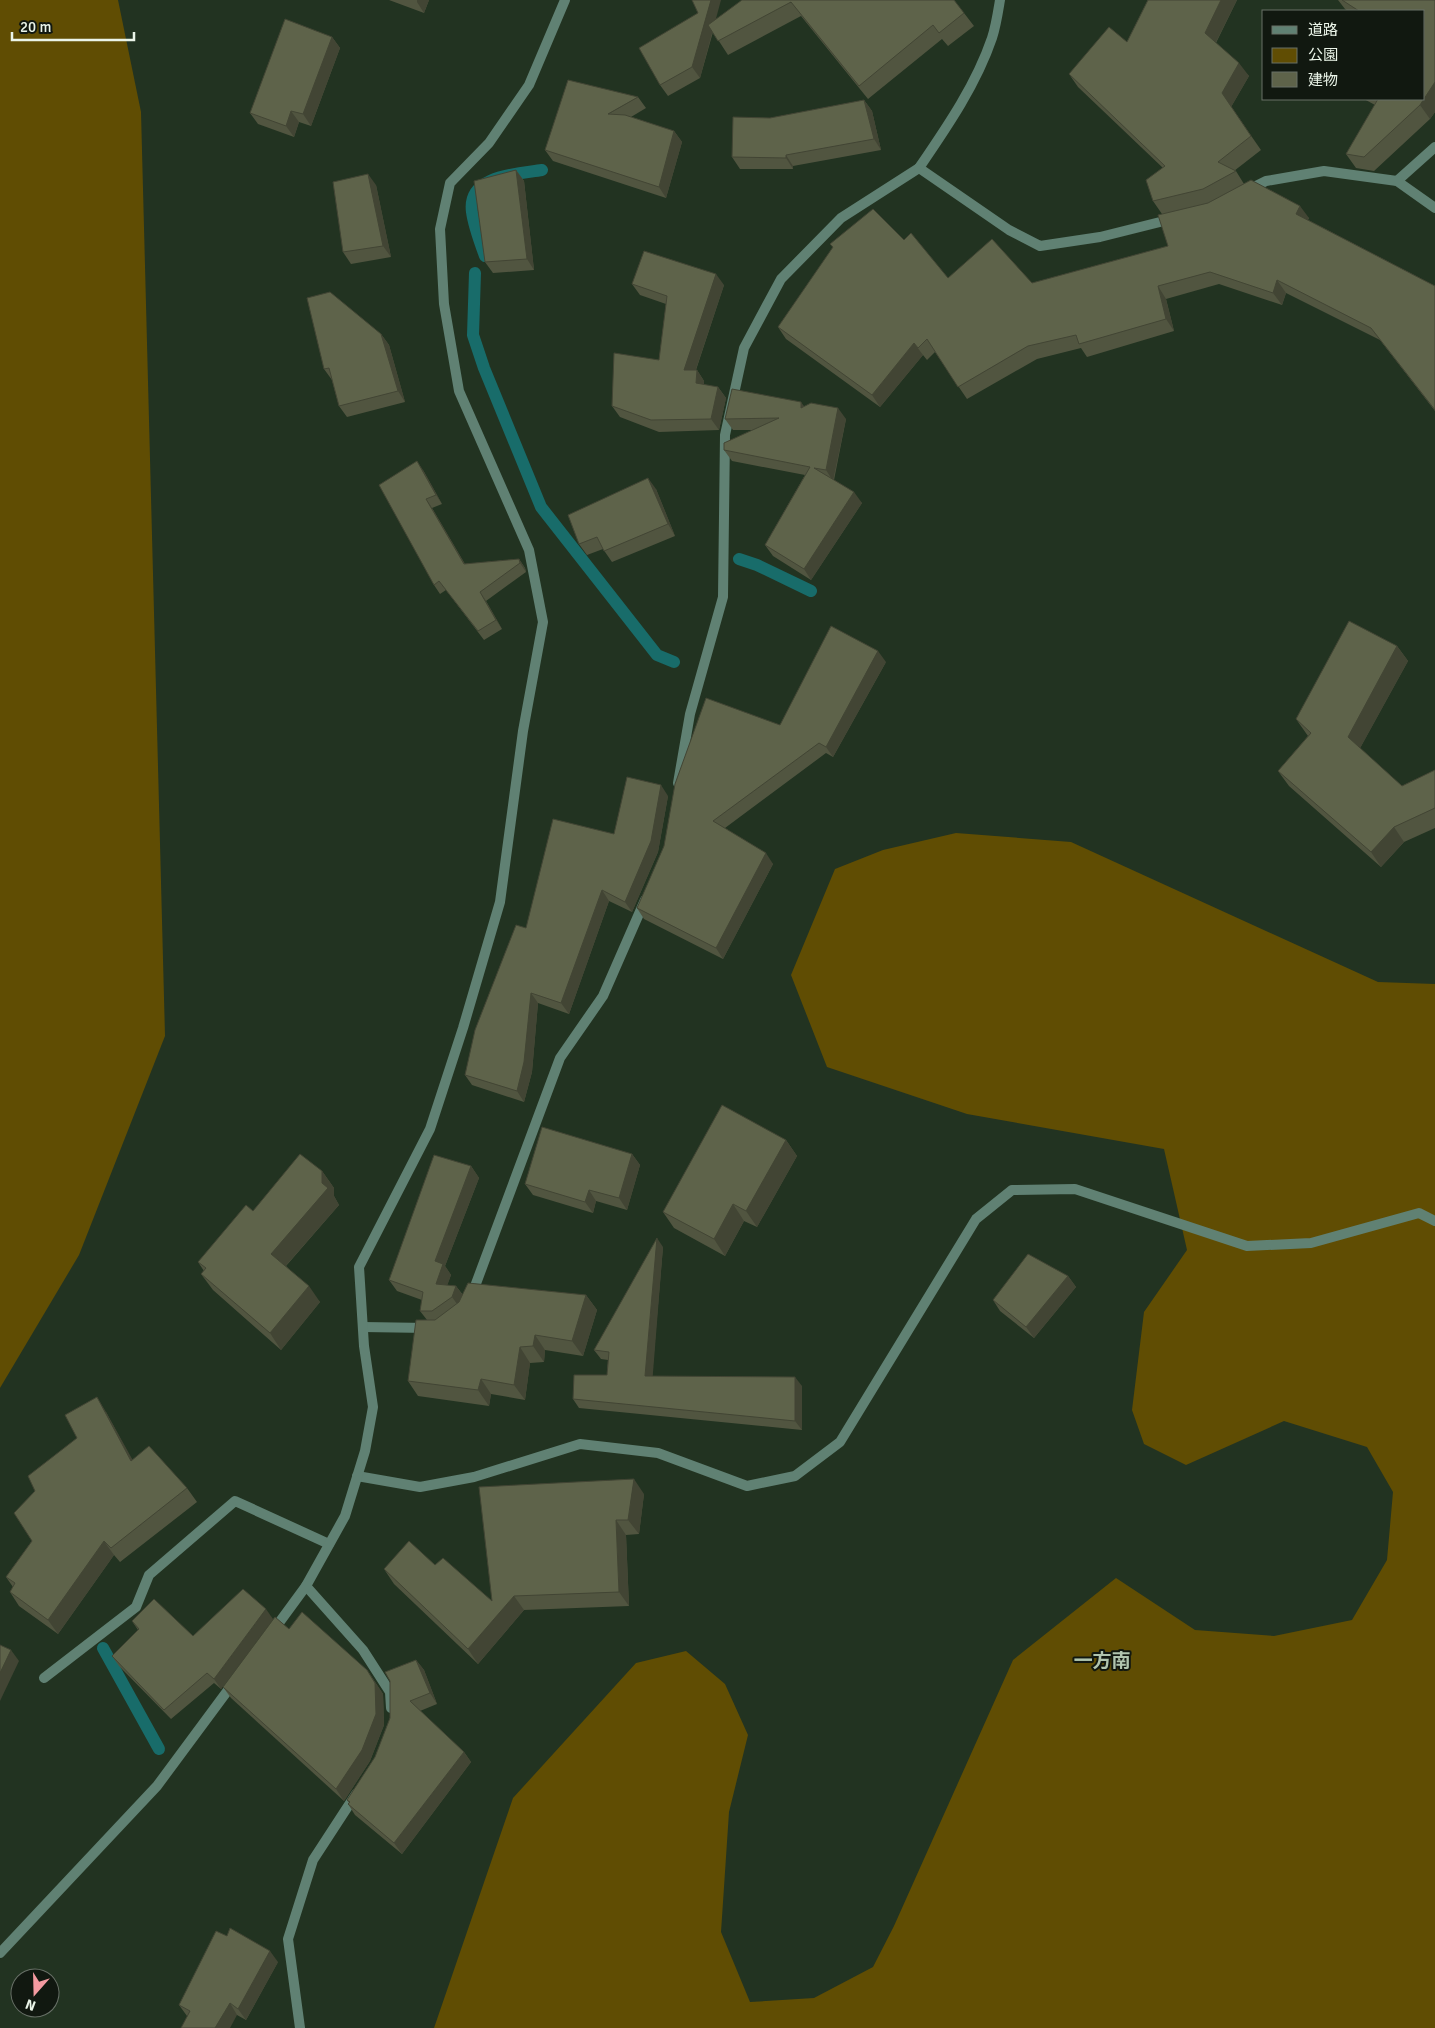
<svg xmlns="http://www.w3.org/2000/svg" width="1435" height="2028" font-family="Signika,'Noto Sans JP',sans-serif">
	<style>
		.green { fill: #604d03 }
		.lines { fill: none; stroke-linecap: round; stroke-linejoin: round }
		.stream { stroke: #186c6a; stroke-width: 12 }
		.service { stroke: #608173; stroke-width: 10 }
		.minor { stroke: #608173; stroke-width: 10 }
		.wall { fill: #515540 }
		.shaded-wall { fill: #424534 }
		.building { fill: #5e634a; stroke: #424534 }
		.labels { text-anchor: middle; dominant-baseline: central; stroke-width: 4; stroke-linejoin: round; paint-order: stroke }
		.neighbourhood-label { font-size: 19px; font-weight: bold; fill: #b0c5ae; stroke: #111810 }
	</style>
	<rect width="100%" height="100%" fill="#223321"/>
	<!-- green -->
	<g class="green">
		<path d="M0,0H118L141,112L165,1036L79,1255L0,1388Z"/>
		<path d="M956,833L1071,842L1378,982L1435,984V2028H434L513,1798L636,1663L686,1651L725,1684L748,1735L729,1812L721,1932L750,2002L814,1998L873,1967L894,1926L1013,1660L1116,1578L1195,1630L1274,1636L1352,1620L1387,1560L1393,1492L1367,1447L1284,1421L1186,1465L1144,1444L1132,1410L1144,1312L1187,1250L1164,1149L967,1114L827,1067L791,975L835,869L883,850Z"/>
	</g>
	<g class="lines">
		<!-- stream -->
		<g class="stream">
			<path d="M485,256C480,242 474,227 472,212C467,175 517,174 542,170"/>
			<path d="M475,273L473,335L484,368L541,507L657,655L674,662"/>
			<path d="M739,559L757,565L811,591"/>
			<path d="M103,1648L159,1749"/>
		</g>
		<!-- service -->
		<g class="service">
			<path d="M1397,181L1435,147"/>
			<path d="M678,783L690,714L723,597L725,435L744,348L781,279L841,218L919,168"/>
			<path d="M471,1297L560,1058L603,996L645,900"/>
			<path d="M363,1327L428,1328"/>
			<path d="M357,1476L420,1487L474,1477L580,1444L658,1453L747,1486L795,1476L840,1442L976,1219L1012,1190L1075,1189L1247,1246L1311,1243L1419,1213L1435,1221"/>
			<path d="M306,1586L363,1650L390,1692L391,1708"/>
			<path d="M44,1678L136,1607L149,1575L235,1501L329,1544"/>
			<path d="M300,2028L288,1939L313,1860L356,1794"/>
		</g>
		<!-- minor -->
		<g class="minor">
			<path d="M1000,0C998,12 996,26 992,38C976,85 947,127 919,168L1009,230L1040,246L1100,237L1172,219"/>
			<path d="M1248,190L1266,181L1324,171L1397,181L1435,208"/>
			<path d="M273,1631L306,1586L345,1516L365,1451L373,1407L364,1346L359,1267L430,1129L463,1028L500,902L523,731L543,622L529,550L459,391L444,304L440,229L450,183L489,143L529,85L565,0"/>
			<path d="M0,1953L157,1786L234,1682"/>
		</g>
	</g>
	<!-- wall -->
	<g class="wall">
		<path d="M389,0H429L424,13Z"/>
		<path d="M742,0L964,13L974,26L948,46L942,39L868,99L801,16L728,55L713,32L700,78L668,96L660,85Z"/>
		<path d="M1148,0H1237L1216,43L1249,76L1231,107L1261,150L1234,171H1236L1244,184L1309,218L1308,220L1435,286V411L1380,340L1286,293L1282,305L1219,284L1166,299L1174,331L1087,357L1081,348L1037,359L967,399L935,352L927,360L923,355L880,407L786,339L778,327L833,248L830,244L904,240L948,278L1032,283L1168,246L1162,214L1153,201L1163,168L1078,87L1069,74L1127,42Z"/>
		<path d="M1338,0H1435V112L1430,119L1374,171L1356,168L1346,154L1375,105L1364,99H1424V11H1348L1345,9Z"/>
		<path d="M332,37L340,48L311,126L299,122L294,137L258,124L250,113Z"/>
		<path d="M638,97L646,108L631,117L674,131L682,142L666,198L553,161L545,150Z"/>
		<path d="M864,100L872,111L881,150L793,166V169H740L732,157L770,118Z"/>
		<path d="M516,170L524,181L534,270L493,273L485,262Z"/>
		<path d="M376,185L391,257L351,264L343,252Z"/>
		<path d="M632,284L724,285L696,370H697L704,381V385L718,387L726,398L719,430L659,432L620,417L612,406L659,360L666,304L640,295Z"/>
		<path d="M381,334L389,345L405,402L347,417L339,406L332,380L324,369Z"/>
		<path d="M804,406L846,419L834,480L862,503L811,580L773,556L765,545L805,475L732,461L724,450L754,430H733L725,419Z"/>
		<path d="M423,470L442,504L432,508L465,564L519,559L525,568L526,572L486,601L502,629L484,640L446,590L440,594L434,585Z"/>
		<path d="M656,489L675,536L612,562L603,549L587,555L579,544Z"/>
		<path d="M1397,646L1408,661L1360,748L1402,786L1435,770V828L1404,842L1381,867L1289,786L1278,771L1308,736L1296,719Z"/>
		<path d="M886,662L833,757L826,753L725,828L773,864L723,959L644,919L637,908L780,725Z"/>
		<path d="M668,796L658,852L632,912L609,901L569,1014L538,1003L532,1072L524,1102L472,1085L465,1075L526,928L614,834Z"/>
		<path d="M786,1140L797,1156L757,1227L744,1221L725,1256L674,1228L663,1212Z"/>
		<path d="M632,1154L640,1165L627,1210L596,1201L593,1213L533,1195L525,1184Z"/>
		<path d="M471,1166L479,1178L445,1266L451,1275L447,1285L456,1286L463,1295H586L597,1310L583,1356L545,1350L544,1362L530,1363L525,1400L491,1394L489,1406L418,1396L408,1381L427,1320L420,1311L422,1300L397,1291L389,1280Z"/>
		<path d="M322,1171L334,1188V1196L339,1205L286,1266L320,1302L281,1350L213,1290L201,1274L204,1271L198,1262L253,1211Z"/>
		<path d="M663,1247L652,1376L802,1386V1430L579,1408L573,1399L607,1375L608,1360L601,1359L594,1350Z"/>
		<path d="M1068,1276L1076,1287L1034,1338L1000,1311L993,1300Z"/>
		<path d="M106,1412L132,1460L187,1488L197,1502L120,1562L114,1555L58,1634L19,1606L10,1592L13,1587L6,1577L32,1541L35,1491L77,1438Z"/>
		<path d="M644,1494L639,1534L626,1535L629,1606L524,1610L478,1664L394,1584L384,1569L435,1565L492,1601Z"/>
		<path d="M273,1619L221,1689L214,1683L171,1719L119,1666L112,1656L138,1630L132,1621L193,1636Z"/>
		<path d="M416,1660L424,1670L437,1704L420,1711L464,1752L471,1762L402,1854L355,1815L348,1804L349,1803L347,1800L375,1757L390,1718V1681Z"/>
		<path d="M367,1670L383,1694L384,1725L370,1761L344,1801L231,1698L223,1687Z"/>
		<path d="M278,1962L246,2020L237,2015L187,2016L179,2005Z"/>
	</g>
	<!-- shaded-wall -->
	<g class="shaded-wall">
		<path d="M417,0H429L424,13L417,2Z"/>
		<path d="M711,0H721L700,78L692,67Z"/>
		<path d="M1221,0H1237L1214,46L1205,33Z"/>
		<path d="M332,37L340,48L311,126L303,114Z"/>
		<path d="M1239,63L1249,76L1231,107L1261,150L1222,93Z"/>
		<path d="M1435,82V112L1430,119L1420,105Z"/>
		<path d="M864,100L872,111L881,150L874,139Z"/>
		<path d="M291,111L299,122L294,137L286,126Z"/>
		<path d="M674,131L682,142L666,198L659,187Z"/>
		<path d="M786,155L793,166V169L786,158Z"/>
		<path d="M516,170L524,181L534,270L527,259Z"/>
		<path d="M368,174L376,185L391,257L383,246Z"/>
		<path d="M1300,206L1309,218L1305,226L1296,214Z"/>
		<path d="M716,274L724,285L692,381L684,370Z"/>
		<path d="M1277,280L1286,293L1282,305L1273,293Z"/>
		<path d="M1158,286L1166,299L1174,331L1166,319Z"/>
		<path d="M381,334L389,345L405,402L398,391Z"/>
		<path d="M914,343L923,355L880,407L872,395Z"/>
		<path d="M697,370L704,381L703,394L696,383Z"/>
		<path d="M718,387L726,398L719,430L711,419Z"/>
		<path d="M801,402L809,413L801,408Z"/>
		<path d="M838,408L846,419L833,481L826,470Z"/>
		<path d="M417,461L423,470L442,504L436,495Z"/>
		<path d="M648,478L656,489L675,536L668,524Z"/>
		<path d="M854,492L862,503L811,580L804,569Z"/>
		<path d="M426,499L432,508L470,573L464,564Z"/>
		<path d="M519,559L525,568L526,572L520,563Z"/>
		<path d="M480,592L486,601L502,629L496,620Z"/>
		<path d="M1397,646L1408,661L1358,752L1348,737Z"/>
		<path d="M878,651L886,662L833,757L826,747Z"/>
		<path d="M661,785L668,796L658,852L632,912L625,902Z"/>
		<path d="M1394,827L1404,842L1381,867L1371,852Z"/>
		<path d="M766,853L773,864L723,959L716,948Z"/>
		<path d="M602,890L609,901L569,1014L561,1003Z"/>
		<path d="M531,993L538,1003L532,1072L524,1102L517,1091Z"/>
		<path d="M786,1140L797,1156L757,1227L746,1211Z"/>
		<path d="M632,1154L640,1165L627,1210L619,1198Z"/>
		<path d="M471,1166L479,1178L445,1266L451,1275L444,1295L436,1284L435,1261Z"/>
		<path d="M322,1171L334,1188V1196L339,1205L282,1270L271,1254L322,1183Z"/>
		<path d="M589,1190L596,1201L593,1213L585,1202Z"/>
		<path d="M733,1204L744,1221L725,1256L714,1239Z"/>
		<path d="M657,1238L663,1247L652,1385L645,1376Z"/>
		<path d="M1068,1276L1076,1287L1034,1338L1026,1327Z"/>
		<path d="M309,1286L320,1302L281,1350L270,1333Z"/>
		<path d="M456,1286L464,1297L460,1308L452,1297Z"/>
		<path d="M586,1295L597,1310L583,1356L572,1341Z"/>
		<path d="M535,1335L545,1350L544,1362L533,1346Z"/>
		<path d="M520,1347L530,1363L525,1400L514,1385Z"/>
		<path d="M795,1377L802,1386V1430L795,1421Z"/>
		<path d="M481,1379L491,1394L489,1406L478,1390Z"/>
		<path d="M97,1397L106,1412L141,1475L131,1461Z"/>
		<path d="M634,1479L644,1494L639,1534L628,1520Z"/>
		<path d="M616,1520L626,1535L629,1606L619,1592Z"/>
		<path d="M104,1541L114,1555L58,1634L48,1620Z"/>
		<path d="M514,1596L524,1610L478,1664L468,1649Z"/>
		<path d="M266,1609L273,1619L221,1689L214,1679Z"/>
		<path d="M11,1650L19,1661L0,1701V1673Z"/>
		<path d="M416,1660L424,1670L437,1704L430,1693Z"/>
		<path d="M367,1670L383,1694L384,1725L370,1761L344,1801L336,1789Z"/>
		<path d="M464,1752L471,1762L402,1854L394,1843Z"/>
		<path d="M270,1951L278,1962L246,2020L238,2009Z"/>
		<path d="M230,2003L237,2015L230,2028H215Z"/>
	</g>
	<!-- building -->
	<g class="building">
		<path d="M692,0H711L692,67L660,85L639,48L698,13Z"/>
		<path d="M742,0H954L964,13L939,33L933,25L859,86L791,2L718,41L708,25Z"/>
		<path d="M1148,0H1221L1205,33L1239,63L1222,93L1251,136L1218,162L1236,171L1203,189L1153,201L1146,180L1165,166L1069,74L1109,27L1127,42Z"/>
		<path d="M1342,0H1435V82L1420,105L1364,157L1346,154L1378,99H1424V11H1359Z"/>
		<path d="M285,19L332,37L303,114L291,111L286,126L250,113Z"/>
		<path d="M568,80L638,97L608,114L625,115L674,131L659,187L545,150Z"/>
		<path d="M864,100L874,139L786,155V158L732,157L733,117L770,118Z"/>
		<path d="M516,170L527,259L485,262L474,181Z"/>
		<path d="M368,174L383,246L343,252L333,182Z"/>
		<path d="M1251,180L1300,206L1296,214L1435,286V410L1371,328L1277,280L1273,293L1210,272L1158,286L1166,319L1079,344L1076,335L1028,346L958,387L927,339L918,348L914,343L872,395L778,327L833,247L830,244L873,209L904,240L911,233L948,278L992,239L1032,283L1168,246L1158,215L1208,203Z"/>
		<path d="M644,251L716,274L684,370H697L696,383L718,387L711,419L651,420L612,406L614,353L659,360L667,296L632,284Z"/>
		<path d="M330,292L381,334L398,391L339,406L329,368L324,369L307,298Z"/>
		<path d="M732,389L801,402V408L811,403L838,408L826,470L814,468L854,492L804,569L765,545L810,467L724,450V443L779,418L725,419Z"/>
		<path d="M417,461L436,495L426,499L464,564L519,559L520,563L480,592L496,620L478,631L439,581L434,585L379,485Z"/>
		<path d="M648,478L668,524L604,551L597,537L579,544L568,515Z"/>
		<path d="M1349,621L1397,646L1348,737L1402,786L1435,770V808L1394,827L1371,852L1278,771L1311,733L1296,719Z"/>
		<path d="M831,626L878,651L826,747L819,743L713,821L766,853L716,948L637,908L664,846L675,784L706,698L780,725Z"/>
		<path d="M627,777L661,785L651,841L625,902L602,890L561,1003L531,993L524,1062L517,1091L465,1075L475,1030L516,925L526,928L553,819L614,834Z"/>
		<path d="M722,1105L786,1140L746,1211L733,1204L714,1239L663,1212Z"/>
		<path d="M542,1127L632,1154L619,1198L589,1190L585,1202L525,1184Z"/>
		<path d="M300,1154L322,1171V1183L328,1188L271,1254L309,1286L270,1333L201,1274L206,1268L198,1262L246,1205L253,1211Z"/>
		<path d="M434,1155L471,1166L435,1261L443,1264L436,1284L456,1286L452,1297L432,1311H420L423,1292L389,1280Z"/>
		<path d="M657,1238L645,1376L795,1377V1421L573,1399L574,1375H607L609,1352L594,1350Z"/>
		<path d="M1028,1254L1068,1276L1026,1327L993,1300Z"/>
		<path d="M468,1283L586,1295L572,1341L535,1335L533,1346L520,1347L514,1385L481,1379L478,1390L408,1381L416,1320H435L459,1302Z"/>
		<path d="M97,1397L131,1461L149,1446L187,1488L111,1548L104,1541L48,1620L10,1592L15,1583L6,1577L32,1541L14,1513L35,1491L28,1476L77,1438L65,1415Z"/>
		<path d="M634,1479L628,1520H616L619,1592L514,1596L468,1649L384,1569L409,1541L435,1565L443,1558L492,1601L479,1487Z"/>
		<path d="M243,1589L266,1609L214,1679L207,1673L164,1710L112,1656L139,1629L132,1621L154,1599L193,1636Z"/>
		<path d="M302,1612L367,1670L375,1683L376,1714L362,1750L336,1789L223,1687L275,1617L289,1629Z"/>
		<path d="M0,1645L11,1650L0,1673Z"/>
		<path d="M416,1660L430,1693L410,1701L464,1752L394,1843L348,1804L350,1802L347,1800L375,1757L390,1718V1681L385,1672Z"/>
		<path d="M230,1928L270,1951L238,2009L230,2003L215,2028H181L190,2011L179,2005L216,1931L227,1936Z"/>
	</g>
	<g class="labels">
		<!-- neighbourhood labels -->
		<g class="neighbourhood-label">
			<text x="1102" y="1661">一方南</text>
		</g>
	</g>
	<!-- legend -->
	<rect x="1262" y="10" width="162" height="90" fill="#111810" stroke="#687067"/>
	<rect x="1272" y="26" width="25" height="8" fill="#608173" stroke="#687067"/>
	<text x="1308" y="35" font-size="15" fill="#ebf5e9">道路</text>
	<rect x="1272" y="48" width="25" height="15" fill="#604d03" stroke="#687067"/>
	<text x="1308" y="60" font-size="15" fill="#ebf5e9">公園</text>
	<rect x="1272" y="72" width="25" height="15" fill="#5e634a" stroke="#687067"/>
	<text x="1308" y="85" font-size="15" fill="#ebf5e9">建物</text>
	<!-- north arrow -->
	<g transform="translate(35 1993) rotate(200)"><circle r="24" fill="#111810" stroke="#687067"/>
	<path d="M0-4L9 19L0 12L-9 19Z" fill="#f49aa0"/>
	<text y="-8" font-size="14" font-weight="bold" text-anchor="middle" fill="#ebf5e9">N</text>
	</g>
	<!-- scale -->
	<path d="M12 32v8h122v-8" fill="none" stroke="#ebf5e9" stroke-width="2.5"/>
	<text x="20" y="32" font-size="15" fill="#ebf5e9" stroke="#111810" stroke-width="4" paint-order="stroke">20 m</text>
</svg>
